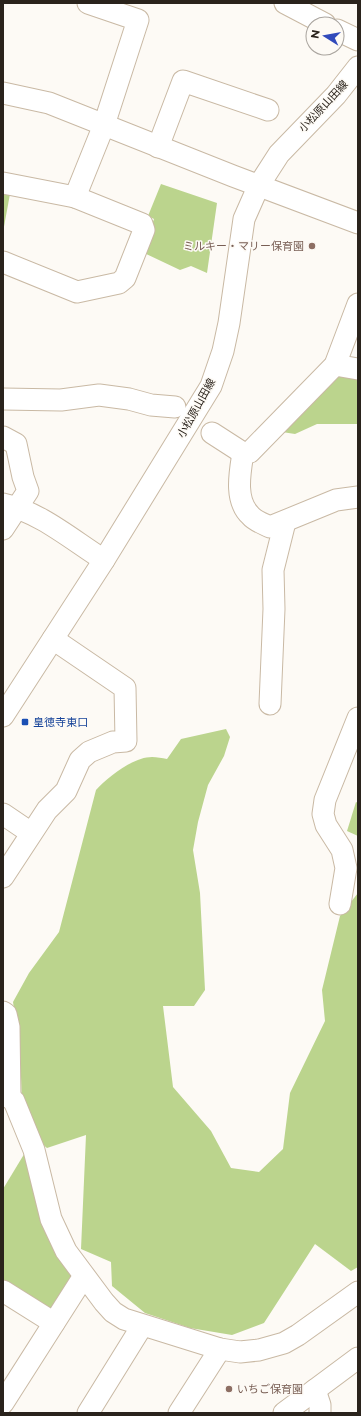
<svg xmlns="http://www.w3.org/2000/svg" width="361" height="1416" font-family="Montserrat,'Noto Sans JP',sans-serif">
	<style>
		.green { fill: #bbd48d }
		.lines { fill: none; stroke-linecap: round; stroke-linejoin: round }
		.minor-casing { stroke: #c9b9a4; stroke-width: 23 }
		.minor { stroke: #fff; stroke-width: 21 }
		.education-dot { fill: #8d6e63; stroke: #fdfaf5; stroke-width: 1.5 }
		.transit-dot { fill: #1a4fb4; stroke: #fdfaf5; stroke-width: 1.5 }
		.labels { text-anchor: middle; dominant-baseline: central; stroke-width: 3; stroke-linejoin: round; paint-order: stroke }
		.street-label { font-size: 11px; fill: #2a231c; stroke: #fdfaf5 }
		.education-label { font-size: 11px; fill: #785e54; stroke: #fdfaf5; text-anchor: end }
		.transit-label { font-size: 11px; fill: #164399; stroke: #fdfaf5; text-anchor: start }
	</style>
	<rect width="100%" height="100%" fill="#fdfaf5"/>
	<!-- green -->
	<g class="green">
		<path d="M161,184L217,203L207,273L191,266L180,270L142,252L154,219L148,216Z"/>
		<path d="M3,193L10,194L3,232Z"/>
		<path d="M344,374L358,376V424H317L295,434L282,432L336,378Z"/>
		<path d="M226,729L230,737L224,756L208,785L198,822L193,850L200,893L205,990L194,1006H163L173,1087L211,1131L231,1168L259,1172L283,1149L290,1093L325,1021L322,990L340,916L358,893V1267L351,1271L315,1244L264,1323L232,1335L190,1328L145,1313L112,1286L111,1262L81,1249L86,1135L47,1148L35,1138L22,1106L20,1048L13,1002L29,973L59,932L96,790C108,777 133,757 152,757C157,757 162,758 167,759L181,739Z"/>
		<path d="M356,802L358,803V836L347,831Z"/>
		<path d="M26,1151L73,1278L50,1311L3,1284V1189Z"/>
	</g>
	<g class="lines">
		<defs>
			<g id="minor">
				<path d="M285,3L325,24"/>
				<path d="M337,30L358,40"/>
				<path d="M3,93L49,103L233,176L358,223"/>
				<path d="M158,147L183,81L268,110"/>
				<path d="M3,183L75,197L142,224L144,230L125,278L119,283L77,292L3,262"/>
				<path d="M75,197L104,125L138,20L88,3"/>
				<path d="M335,365L358,369"/>
				<path d="M3,399L61,400L99,395L129,399L151,405L175,407"/>
				<path d="M212,433L243,453L250,452L335,365L358,304"/>
				<path d="M3,437L16,444L23,477L28,491L3,529"/>
				<path d="M243,453C240,472 234,501 251,516C255,521 264,524 270,527L336,500L358,497"/>
				<path d="M3,504C40,512 72,540 104,560"/>
				<path d="M270,704L274,609L273,570L285,522"/>
				<path d="M3,716L104,560L211,386L223,351L229,323L244,219L259,185L279,154L336,95L358,67"/>
				<path d="M3,814L31,833"/>
				<path d="M3,877L47,810L66,791L80,760L89,752L113,742L126,741L125,688L53,639"/>
				<path d="M340,904L346,868L342,850L326,825L323,814L325,800L358,718"/>
				<path d="M3,1012L6,1014L9,1027L10,1098"/>
				<path d="M3,1093L14,1101L34,1150L51,1219L66,1251L104,1302L113,1312L124,1319L220,1349L240,1352L259,1350L284,1343L298,1335L358,1292"/>
				<path d="M3,1291L54,1323"/>
				<path d="M315,1390L320,1405V1413"/>
				<path d="M3,1403L84,1276"/>
				<path d="M88,1413L142,1326"/>
				<path d="M179,1413L220,1349"/>
				<path d="M284,1413L358,1358"/>
			</g>
		</defs>
		<!-- minor casing -->
		<use href="#minor" class="minor-casing"/>
		<!-- minor -->
		<use href="#minor" class="minor"/>
	</g>
	<!-- markers -->
	<g class="education-dot">
		<circle cx="312" cy="246" r="4"/>
		<circle cx="229" cy="1389" r="4"/>
	</g>
	<rect class="transit-dot" x="21" y="718" width="8" height="8" rx="2"/>
	<g class="labels">
		<!-- street labels -->
		<g class="street-label">
			<text transform="translate(323 106) rotate(-47)">小松原山田線</text>
			<text transform="translate(196 408) rotate(-61)">小松原山田線</text>
		</g>
		<!-- education labels -->
		<g class="education-label">
			<text x="304" y="246">ミルキー・マリー保育園</text>
			<text x="237" y="1389" text-anchor="start">いちご保育園</text>
		</g>
		<!-- transit labels -->
		<g class="transit-label">
			<text x="33" y="722">皇徳寺東口</text>
		</g>
	</g>
	<!-- border -->
	<rect width="361" height="1416" fill="none" stroke="#2a231c" stroke-width="8"/>
	<!-- north arrow -->
	<g transform="translate(325 36) rotate(281)"><circle r="19" fill="#fdfaf5" stroke="#a9a49e"/>
	<path d="M0-3L7 15L0 10L-7 15Z" fill="#314abb"/>
	<text y="-6" font-size="11" font-weight="bold" text-anchor="middle" fill="#2a231c">N</text>
	</g>
</svg>
